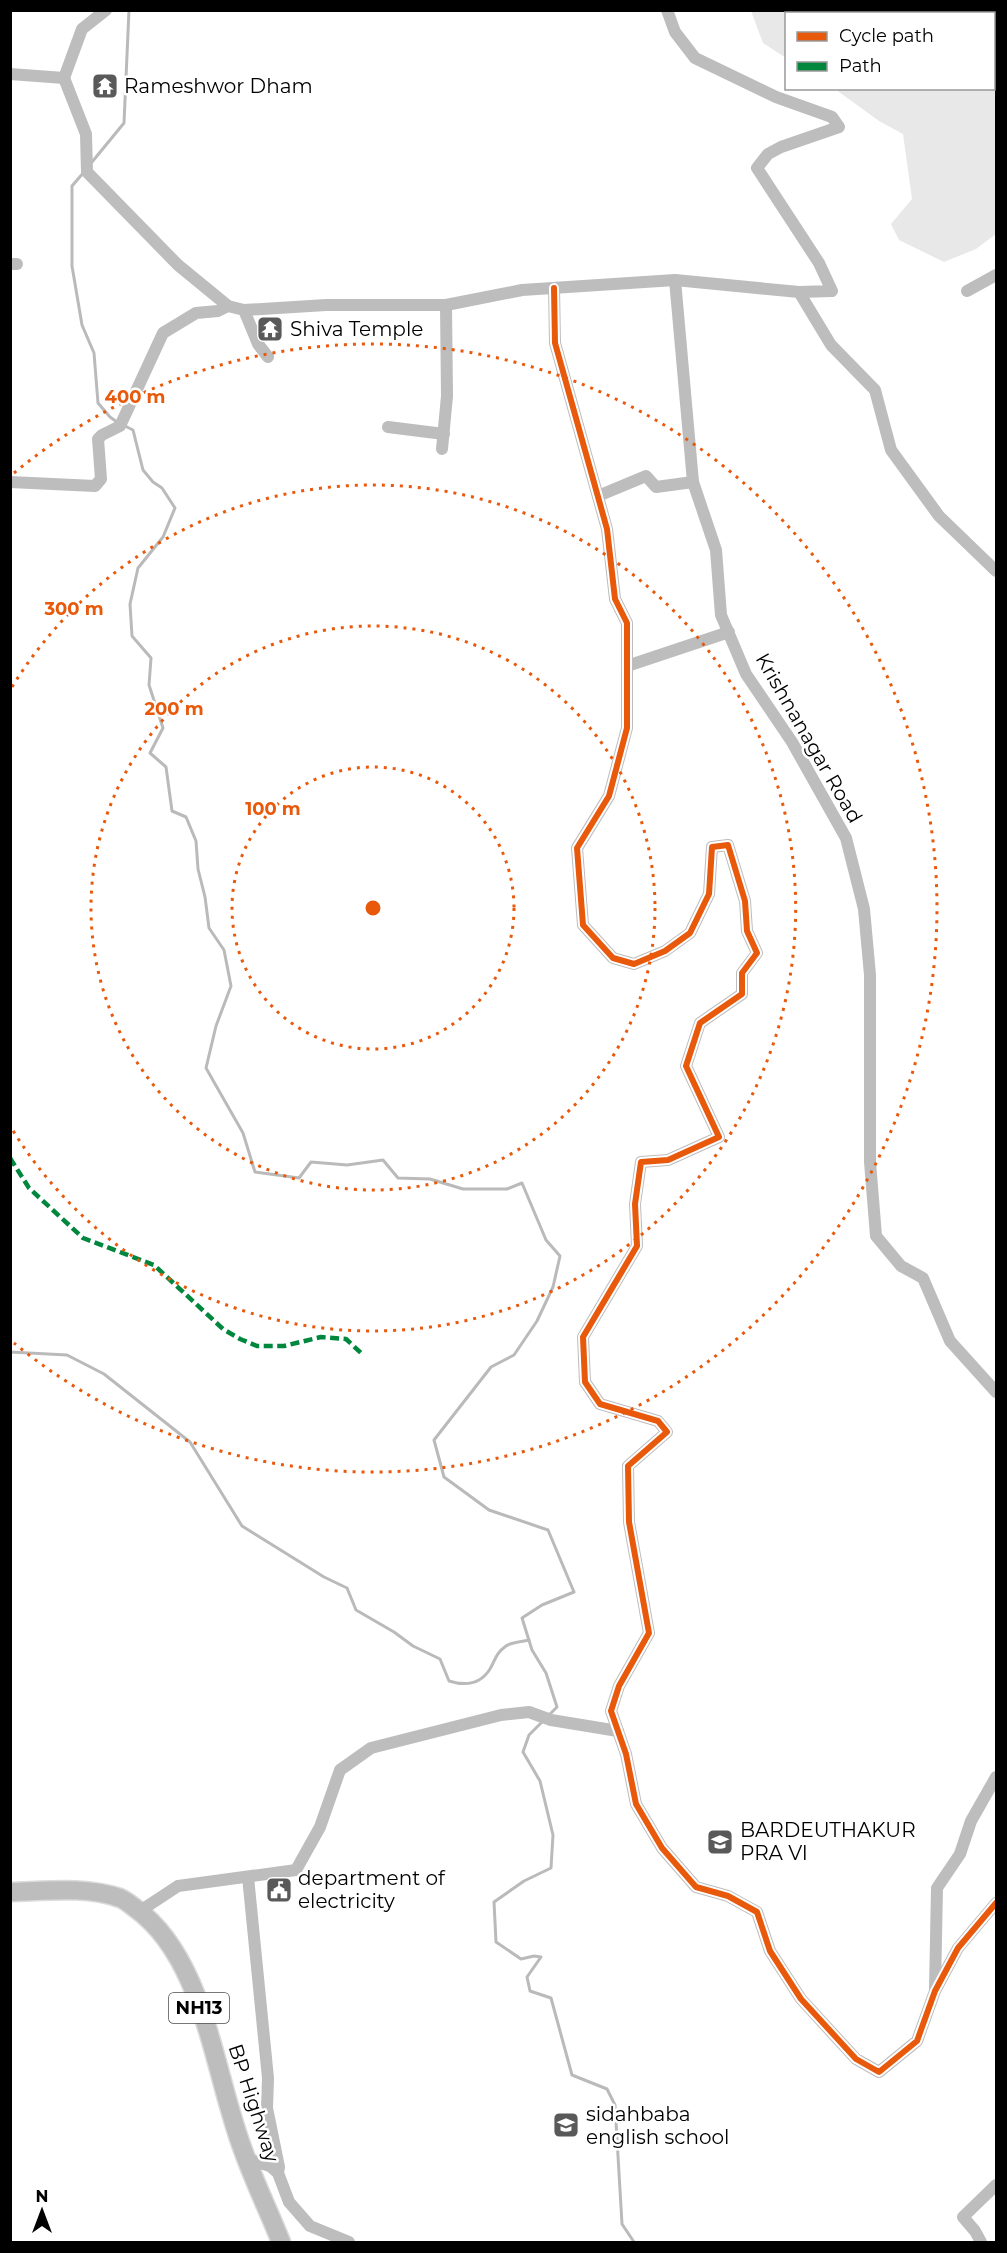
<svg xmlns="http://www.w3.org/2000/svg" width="1007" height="2253" font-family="Montserrat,sans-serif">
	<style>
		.green { fill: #e8e8e8 }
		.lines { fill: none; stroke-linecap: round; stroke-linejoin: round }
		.stream { stroke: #bababa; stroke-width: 3 }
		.highway-casing { stroke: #dbdbdb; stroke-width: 21 }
		.minor { stroke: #bdbdbd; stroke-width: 12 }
		.highway { stroke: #bdbdbd; stroke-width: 18 }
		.quiet { stroke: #00873e; stroke-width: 4.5; stroke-dasharray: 9 4.5; stroke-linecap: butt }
		.cycleway-casing { stroke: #fff; stroke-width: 10 }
		.cycleway { stroke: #e8590c; stroke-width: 6 }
		.ring { fill: none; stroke: #e8590c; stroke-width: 3; stroke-dasharray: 3 6 }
		.labels { text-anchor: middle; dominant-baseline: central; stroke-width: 5; stroke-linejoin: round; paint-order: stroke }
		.shield { fill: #fff; stroke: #4c4c4c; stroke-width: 1.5 }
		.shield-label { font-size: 18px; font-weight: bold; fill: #000 }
		.poi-label { font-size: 20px; fill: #000; stroke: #fff; text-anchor: start }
		.street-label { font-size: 20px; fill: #000; stroke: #fff }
		.centre { fill: #e8590c; stroke: #fff; stroke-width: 3 }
		.ring-label { font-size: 18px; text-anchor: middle; font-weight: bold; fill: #e8590c; stroke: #fff; stroke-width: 5; stroke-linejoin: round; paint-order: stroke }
	</style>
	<rect width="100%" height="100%" fill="#fff"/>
	<!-- green -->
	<path class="green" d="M751,11H996V234L976,249L944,262L899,240L891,224L912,199L903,134L879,121L835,89L994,88V14H786V58L763,43Z"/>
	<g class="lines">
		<!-- stream -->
		<g class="stream">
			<path d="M92,162L124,123L129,10"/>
			<path d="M84,172L72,186V266L82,325L94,353L98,403L110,417L117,422"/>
			<path d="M123,425L133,430L143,470L153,482L162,488L175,508L163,537L138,568L130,604L132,636L151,658L149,685L163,728L150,753L166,767L172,811L186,817L196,841L198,869L205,897L209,928L224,950L231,986L216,1026L206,1068L243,1133L255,1172L299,1178L311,1162L347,1165L383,1160L398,1178L430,1179L463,1189H507L522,1183L546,1240L560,1256L553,1287L537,1321L514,1355L491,1367L434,1440L444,1477L489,1510L548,1530L574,1592L542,1605L522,1618L532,1650L546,1673L557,1707L548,1716"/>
			<path d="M10,1352L67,1355L104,1374L190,1442L242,1526L324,1577L347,1588L356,1610L394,1632L413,1646L440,1659L449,1681C465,1686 480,1685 490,1669C496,1659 495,1654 506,1646C512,1642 521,1642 529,1640"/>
			<path d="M543,1721L529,1735L523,1752L540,1781L553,1835L551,1868L524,1881L494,1902L496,1942L521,1959L534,1956L541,1957L527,1977L530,1991L551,1998L572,2075L607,2089L615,2105L622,2224L634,2242"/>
		</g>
		<defs>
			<path id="highway" d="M10,1892C46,1891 86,1886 120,1898C125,1900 130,1904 135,1908C205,1958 214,2074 243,2150C254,2181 269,2212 281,2242"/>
		</defs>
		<!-- highway casing -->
		<use href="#highway" class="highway-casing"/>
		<!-- minor -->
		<g class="minor">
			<path d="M667,10L675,32L695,58L776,97L832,117L839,127L781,147L768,154L757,168L819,263L832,291L799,292"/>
			<path d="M10,74L64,78L86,134L87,172L178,265L228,306L244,310L326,305H446L522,290L675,280L799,292L831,345L875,390L891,450L939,516L996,571"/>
			<path d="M64,78L82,29L106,10"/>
			<path d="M10,264H17"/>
			<path d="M675,280L693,482L716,550L721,615L746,674L792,742L846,838L864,909L870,975V1162L876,1236L901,1266L923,1278L950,1341L996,1392"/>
			<path d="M554,288L555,343L607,529L615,599L627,623V728L609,796L577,848L583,925L613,958L634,964L665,951L690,933L709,894L712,847L728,845L745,901L747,931L757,953L742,973V994L700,1023L686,1066L719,1137L668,1160L641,1162L635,1204L637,1246L583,1337L585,1382L600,1404L658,1421L667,1432L628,1466L629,1522L649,1633L619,1686L611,1711L626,1754L636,1804L662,1848L696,1887L728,1896L757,1912L770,1951L801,1999L856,2059L879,2072L917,2041L935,1991L958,1948L996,1903"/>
			<path d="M967,291L996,275"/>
			<path d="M244,310L258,344L268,357"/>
			<path d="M388,427L444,434"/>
			<path d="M442,449L447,396L446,305"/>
			<path d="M10,482L95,486L101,479L98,439L102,435L120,426L163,333L196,313L218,311L228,306"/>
			<path d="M598,496L646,476L656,487L693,482"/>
			<path d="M627,666L729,632"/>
			<path d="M248,1877L268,2078L267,2108L279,2167L278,2173"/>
			<path d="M140,1911L178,1886L296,1870L320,1827L340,1770L371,1748L501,1715L529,1712L551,1720L618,1731"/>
			<path d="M935,1989L937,1888L960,1854L971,1821L996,1777"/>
			<path d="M247,2159L270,2166L278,2173L289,2202L310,2226L349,2242"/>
			<path d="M981,2242L975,2231L963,2217L996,2185"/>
		</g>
		<!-- highway -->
		<use href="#highway" class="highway"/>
		<!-- quiet -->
		<path class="quiet" d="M10,1158L29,1188L83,1238L154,1265L223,1329L240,1339L257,1346H284L321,1337L346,1339L361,1353"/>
		<defs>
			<path id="cycleway" d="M554,288L555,343L607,529L615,599L627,623V728L609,796L577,848L583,925L613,958L634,964L665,951L690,933L709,894L712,847L728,845L745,901L747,931L757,953L742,973V994L700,1023L686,1066L719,1137L668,1160L641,1162L635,1204L637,1246L583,1337L585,1382L600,1404L658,1421L667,1432L628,1466L629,1522L649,1633L619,1686L611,1711L626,1754L636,1804L662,1848L696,1887L728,1896L757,1912L770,1951L801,1999L856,2059L879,2072L917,2041L935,1991L958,1948L996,1903"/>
		</defs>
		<!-- cycleway casing -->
		<use href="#cycleway" class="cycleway-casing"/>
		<!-- cycleway -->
		<use href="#cycleway" class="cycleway"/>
	</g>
	<!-- distance rings -->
	<g class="ring">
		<circle cx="373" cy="908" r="141"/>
		<circle cx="373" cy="908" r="282"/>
		<path d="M12 687A423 423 0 1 1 12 1129"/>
		<path d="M14 473A564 564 0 1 1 14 1343"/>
	</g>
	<!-- icons -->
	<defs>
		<symbol id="temple-square" viewBox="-11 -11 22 22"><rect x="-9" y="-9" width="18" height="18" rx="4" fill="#595959" stroke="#fff"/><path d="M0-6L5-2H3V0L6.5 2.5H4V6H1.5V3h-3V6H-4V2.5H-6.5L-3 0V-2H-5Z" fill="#fff"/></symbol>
		<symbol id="school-square" viewBox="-11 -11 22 22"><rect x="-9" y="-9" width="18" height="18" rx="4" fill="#595959" stroke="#fff"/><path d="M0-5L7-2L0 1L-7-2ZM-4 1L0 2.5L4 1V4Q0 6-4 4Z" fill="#fff"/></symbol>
		<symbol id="civic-square" viewBox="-11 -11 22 22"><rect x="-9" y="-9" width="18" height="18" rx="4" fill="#595959" stroke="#fff"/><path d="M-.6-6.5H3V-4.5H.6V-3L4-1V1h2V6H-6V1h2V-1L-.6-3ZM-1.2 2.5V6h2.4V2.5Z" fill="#fff"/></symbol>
	</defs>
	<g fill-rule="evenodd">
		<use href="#temple-square" x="90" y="71" width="30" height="30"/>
		<use href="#temple-square" x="255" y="314" width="30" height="30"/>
		<use href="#school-square" x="705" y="1827" width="30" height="30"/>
		<use href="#civic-square" x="264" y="1875" width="30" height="30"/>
		<use href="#school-square" x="551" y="2110" width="30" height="30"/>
	</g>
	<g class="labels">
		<!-- shield labels -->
		<rect class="shield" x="169" y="1993" width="60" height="30" rx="4.5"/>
		<g class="shield-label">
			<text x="199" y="2008">NH13</text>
		</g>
		<!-- poi labels -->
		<g class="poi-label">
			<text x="124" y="86">Rameshwor Dham</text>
			<text x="290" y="329">Shiva Temple</text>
			<text x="740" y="1830">BARDEUTHAKUR<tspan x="740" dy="23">PRA VI</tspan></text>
			<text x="298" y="1878">department of<tspan x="298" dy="23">electricity</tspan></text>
			<text x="586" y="2114">sidahbaba<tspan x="586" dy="23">english school</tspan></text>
		</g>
		<!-- street labels -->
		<g class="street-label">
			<text transform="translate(809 738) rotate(60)">Krishnanagar Road</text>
			<text transform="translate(254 2103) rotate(72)">BP Highway</text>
		</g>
	</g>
	<circle cx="373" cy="908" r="9" class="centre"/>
	<g class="ring-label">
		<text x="135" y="403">400 m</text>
		<text x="74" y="615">300 m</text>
		<text x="174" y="715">200 m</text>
		<text x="273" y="815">100 m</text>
	</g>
	<!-- border -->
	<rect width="1007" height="2253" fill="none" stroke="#000000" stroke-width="24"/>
	<!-- legend -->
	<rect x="785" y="12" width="210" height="78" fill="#ffffff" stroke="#999999" stroke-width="1.5"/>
	<rect x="797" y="32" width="30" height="9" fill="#e8590c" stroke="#999999" stroke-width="1.5"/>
	<text x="839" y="42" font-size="18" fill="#000000">Cycle path</text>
	<rect x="797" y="62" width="30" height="9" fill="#00873e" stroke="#999999" stroke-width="1.5"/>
	<text x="839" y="72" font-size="18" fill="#000000">Path</text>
	<!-- north arrow -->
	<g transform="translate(42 2211)" stroke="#ffffff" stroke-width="4.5" paint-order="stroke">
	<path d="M0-4.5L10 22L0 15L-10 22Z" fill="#000000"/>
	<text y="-9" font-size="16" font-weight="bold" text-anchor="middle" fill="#000000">N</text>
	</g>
</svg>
